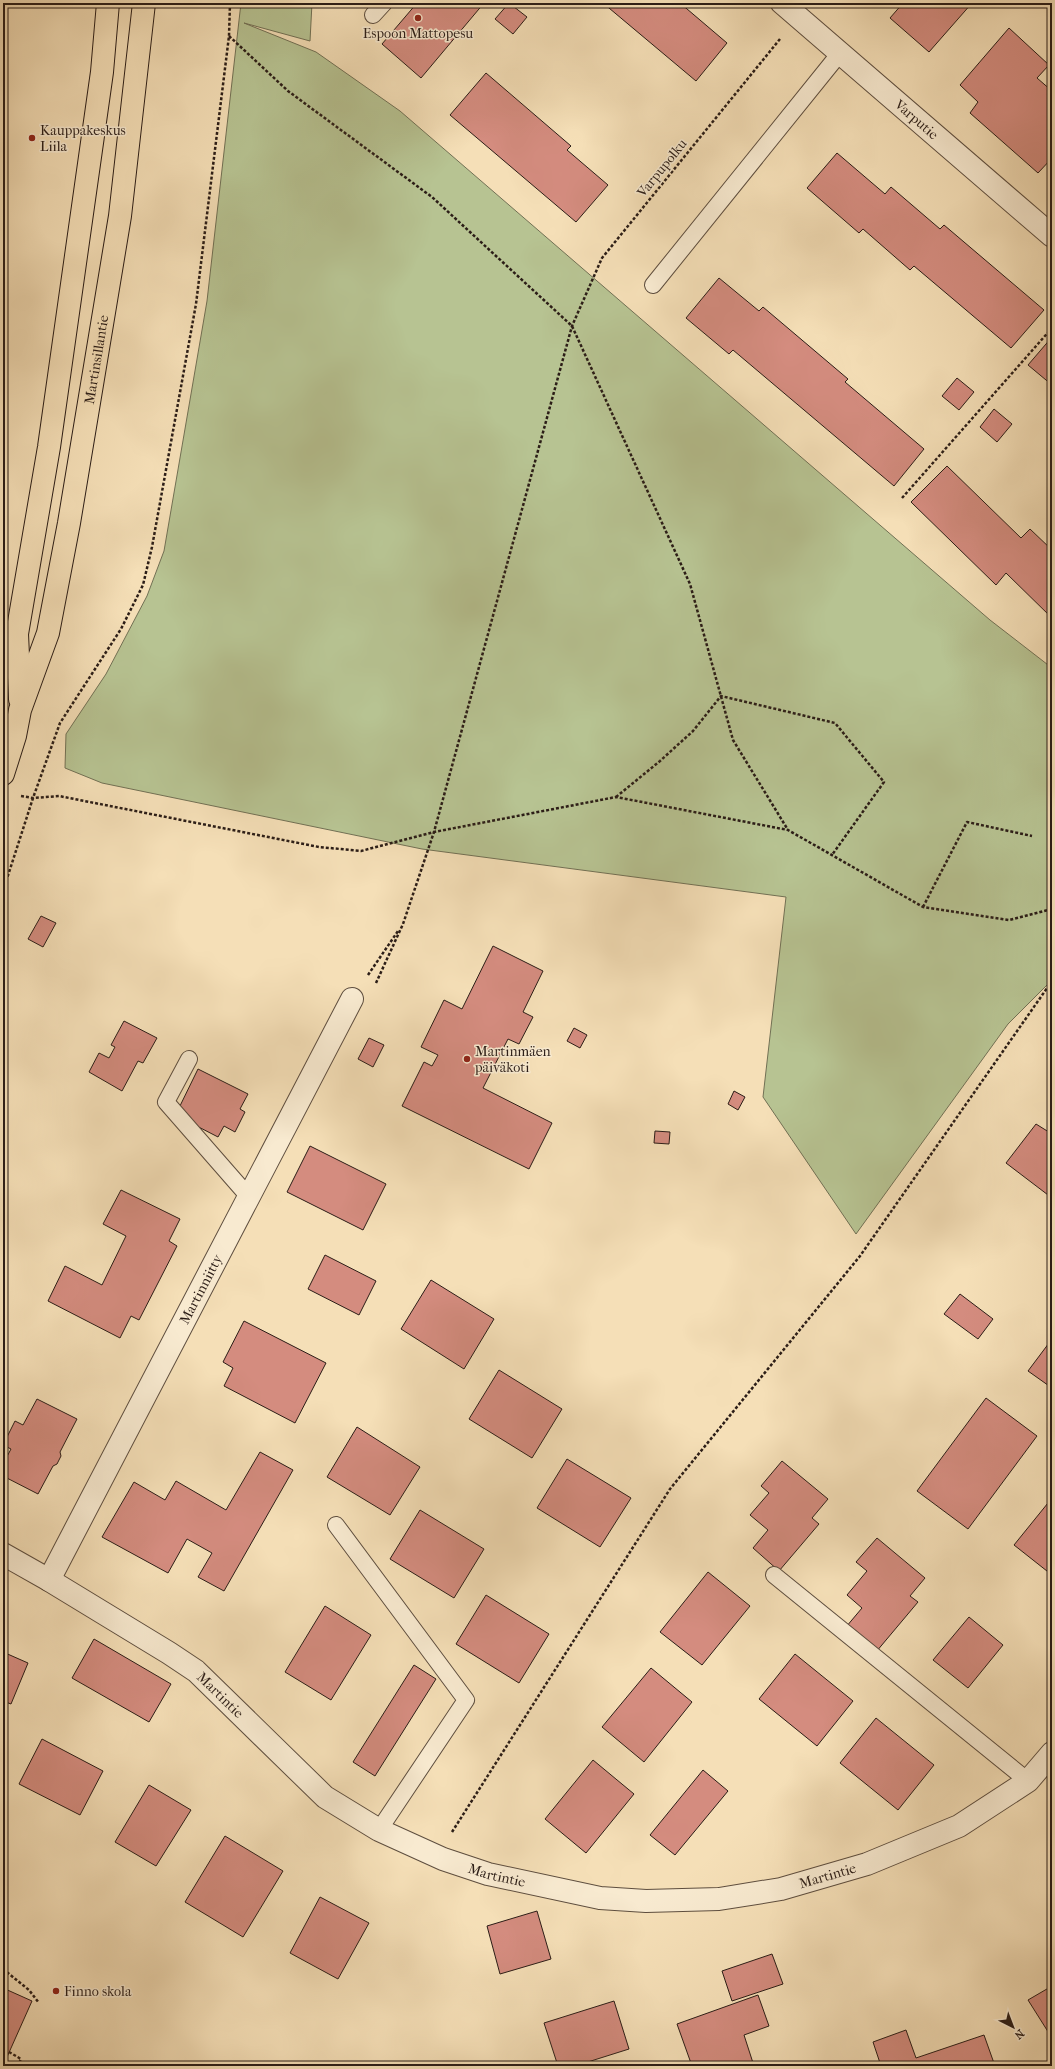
<svg xmlns="http://www.w3.org/2000/svg" width="1055" height="2069" font-family="'IM FELL French Canon',serif">
	<style>
		.green { fill: #b7c392; stroke: #717054 }
		.building { fill: #d48c7f; stroke: #2b1d17 }
		.lines { fill: none; stroke-linecap: round; stroke-linejoin: round }
		.service-casing { stroke: #5e4e3f; stroke-width: 18 }
		.minor-casing { stroke: #5e4e3f; stroke-width: 24 }
		.primary-casing { stroke: #2b1d17; stroke-width: 24 }
		.path { stroke: #2b1d17; stroke-width: 2.5; stroke-dasharray: 3 2; stroke-linecap: butt }
		.service { stroke: #f8ead0; stroke-width: 16 }
		.minor { stroke: #f8ead0; stroke-width: 22 }
		.primary { stroke: #f5dfb7; stroke-width: 22 }
		.poi-dot { fill: #8f2418; stroke: #f8ead0; stroke-width: 1.5 }
		.labels { text-anchor: middle; dominant-baseline: central; stroke-width: 3; stroke-linejoin: round; paint-order: stroke }
		.poi-label { font-size: 14px; fill: #2b1d17; stroke: #f8ead0; text-anchor: start }
		.street-label { font-size: 14px; fill: #2b1d17; stroke: #f8ead0 }
	</style>
	<rect width="100%" height="100%" fill="#f5dfb7"/>
	<filter id="stains"><feTurbulence type="fractalNoise" baseFrequency=".005" numOctaves="4"/><feColorMatrix values="0 0 0 0 .2 0 0 0 0 .09 0 0 0 0 .02 0 0 0 .5 -.17"/></filter>
	<radialGradient id="worn" r=".72"><stop offset=".6" stop-color="#630" stop-opacity="0"/><stop offset="1" stop-color="#630" stop-opacity=".3"/></radialGradient>
	<!-- green -->
	<path class="green" d="M241,3H312L310,41L244,23L316,52L400,111L990,620L1052,668V980L1008,1024L856,1234L763,1097L786,897L422,849L102,783L65,768L66,734L106,674L147,596L164,551L207,301Z"/>
	<!-- building -->
	<g class="building">
		<path d="M417,3H484L421,78L382,44Z"/>
		<path d="M509,3L527,17L513,34L495,19Z"/>
		<path d="M603,3H680L727,43L696,81Z"/>
		<path d="M903,3H972L929,52L890,18Z"/>
		<path d="M1009,28L1049,65L1037,78L1052,91V158L1038,173L970,113L978,102L960,85Z"/>
		<path d="M486,73L571,146L567,150L608,185L576,222L450,115Z"/>
		<path d="M837,153L885,194L891,187L940,229L944,225L1044,310L1011,348L914,266L910,270L863,229L859,233L807,188Z"/>
		<path d="M719,278L759,311L763,307L848,379L845,382L924,449L894,486L733,350L729,354L686,318Z"/>
		<path d="M1052,337V385L1028,365Z"/>
		<path d="M957,378L974,392L959,410L942,396Z"/>
		<path d="M994,409L1012,424L997,442L980,427Z"/>
		<path d="M947,466L1021,538L1030,529L1052,550V618L1006,573L996,585L911,502Z"/>
		<path d="M41,916L56,923L43,947L28,939Z"/>
		<path d="M493,946L543,971L523,1012L533,1017L519,1044L508,1039L483,1088L552,1123L529,1169L402,1106L424,1062L432,1066L438,1055L421,1047L444,1000L462,1009Z"/>
		<path d="M124,1021L157,1038L143,1063L138,1061L122,1091L89,1072L99,1053L109,1058L115,1047L111,1045Z"/>
		<path d="M574,1028L587,1035L580,1048L567,1041Z"/>
		<path d="M369,1038L384,1045L373,1067L358,1059Z"/>
		<path d="M198,1069L248,1094L240,1109L245,1112L235,1132L224,1126L218,1137L189,1122L177,1112Z"/>
		<path d="M734,1091L745,1097L738,1110L728,1104Z"/>
		<path d="M1036,1124L1052,1134V1198L1006,1163Z"/>
		<path d="M655,1131L670,1132L669,1144L654,1143Z"/>
		<path d="M310,1146L386,1184L363,1230L287,1192Z"/>
		<path d="M121,1190L180,1219L169,1241L177,1246L139,1320L131,1316L120,1338L48,1301L65,1266L102,1285L126,1236L103,1224Z"/>
		<path d="M325,1255L376,1281L359,1315L308,1289Z"/>
		<path d="M431,1280L494,1319L464,1369L401,1329Z"/>
		<path d="M960,1294L993,1319L978,1339L944,1314Z"/>
		<path d="M244,1321L326,1363L295,1423L224,1386L233,1368L223,1362Z"/>
		<path d="M1052,1339V1388L1028,1371Z"/>
		<path d="M499,1370L562,1409L532,1458L469,1419Z"/>
		<path d="M986,1398L1037,1436L968,1529L917,1491Z"/>
		<path d="M37,1399L77,1419L60,1452L61,1456L57,1464L53,1466L38,1494L3,1476V1464L11,1449L3,1445L15,1421L23,1425Z"/>
		<path d="M357,1427L420,1467L390,1515L327,1477Z"/>
		<path d="M260,1452L293,1470L224,1591L198,1577L212,1553L187,1539L168,1573L102,1537L134,1482L165,1500L176,1481L226,1510Z"/>
		<path d="M567,1459L631,1498L600,1547L537,1508Z"/>
		<path d="M782,1461L828,1499L812,1518L819,1524L779,1571L753,1548L768,1530L750,1515L769,1493L761,1486Z"/>
		<path d="M1052,1498V1575L1014,1545Z"/>
		<path d="M420,1510L484,1549L454,1598L390,1559Z"/>
		<path d="M877,1538L925,1578L910,1596L918,1602L876,1652L846,1627L862,1608L847,1595L867,1571L856,1562Z"/>
		<path d="M708,1572L750,1606L702,1665L660,1632Z"/>
		<path d="M486,1595L549,1634L519,1683L456,1644Z"/>
		<path d="M325,1606L371,1635L331,1700L285,1672Z"/>
		<path d="M969,1617L1003,1645L968,1688L933,1660Z"/>
		<path d="M94,1639L171,1684L149,1722L72,1678Z"/>
		<path d="M3,1652L28,1663L11,1704L3,1701Z"/>
		<path d="M795,1654L853,1701L817,1746L759,1699Z"/>
		<path d="M414,1665L436,1679L375,1776L353,1762Z"/>
		<path d="M651,1668L692,1702L644,1762L602,1727Z"/>
		<path d="M876,1718L934,1765L898,1810L840,1763Z"/>
		<path d="M42,1739L103,1771L80,1815L19,1784Z"/>
		<path d="M593,1760L634,1794L586,1853L545,1819Z"/>
		<path d="M703,1770L728,1791L675,1855L650,1835Z"/>
		<path d="M149,1785L191,1810L156,1866L115,1842Z"/>
		<path d="M225,1836L283,1871L243,1937L185,1902Z"/>
		<path d="M320,1897L369,1923L338,1979L290,1953Z"/>
		<path d="M537,1911L551,1959L500,1974L487,1926Z"/>
		<path d="M772,1954L783,1984L732,2001L722,1971Z"/>
		<path d="M1052,1986V2038L1028,2000Z"/>
		<path d="M3,1988L32,2001L3,2066Z"/>
		<path d="M758,1995L769,2026L744,2035L754,2066H692L677,2024Z"/>
		<path d="M614,2001L629,2049L575,2066H558L544,2023Z"/>
		<path d="M906,2030L916,2058L984,2035L995,2066H881L873,2042Z"/>
	</g>
	<g class="lines">
		<defs>
			<g id="service">
				<path d="M373,15L384,3"/>
				<path d="M653,285L840,53"/>
				<path d="M189,1059L166,1102L249,1197"/>
				<path d="M336,1525L466,1700L379,1830"/>
				<path d="M774,1575L1028,1781"/>
			</g>
			<g id="minor">
				<path id="s1" d="M782,3L1052,236"/>
				<path id="s2" d="M3,1554L49,1580L169,1653L196,1671L325,1797L379,1830L443,1859L488,1874L600,1898L646,1901L719,1899L781,1889L867,1864L959,1826L1028,1781L1052,1753"/>
				<path id="s3" d="M49,1580L352,999"/>
			</g>
			<g id="primary">
				<path d="M20,699L17,634L49,447L102,72L108,3"/>
				<path id="s4" d="M3,774L15,736L20,710L48,633L69,523L120,216L144,3"/>
			</g>
		</defs>
		<!-- service casing -->
		<use href="#service" class="service-casing"/>
		<!-- minor casing -->
		<use href="#minor" class="minor-casing"/>
		<!-- primary casing -->
		<use href="#primary" class="primary-casing"/>
		<!-- path -->
		<g class="path">
			<path d="M229,36L288,91L432,197L572,326L690,584L733,740L788,830"/>
			<path d="M902,498L1052,328"/>
			<path d="M21,796L33,798L59,796L319,847L361,851L434,832L616,797L788,830L923,907L1009,920L1052,909"/>
			<path d="M616,797L660,761L693,731L721,696L835,723L884,782L832,855"/>
			<path d="M3,891L33,798L60,723L121,629L143,585L152,547L196,304L229,36L230,3"/>
			<path d="M923,907L967,822L1032,836"/>
			<path d="M368,975L398,931"/>
			<path d="M376,983L403,924L434,832L572,326L602,258L780,39"/>
			<path d="M452,1832L670,1489L860,1256L1052,981"/>
			<path d="M3,1969L29,1990L39,2003"/>
			<path d="M9,2052L21,2059L18,2066"/>
		</g>
		<!-- service -->
		<use href="#service" class="service"/>
		<!-- minor -->
		<use href="#minor" class="minor"/>
		<!-- primary -->
		<use href="#primary" class="primary"/>
	</g>
	<!-- markers -->
	<g class="poi-dot">
		<circle cx="418" cy="18" r="4"/>
		<circle cx="32" cy="138" r="4"/>
		<circle cx="467" cy="1059" r="4"/>
		<circle cx="56" cy="1991" r="4"/>
	</g>
	<g class="labels">
		<!-- poi labels -->
		<g class="poi-label">
			<text x="418" y="33" text-anchor="middle">Espoon Mattopesu</text>
			<text x="40" y="130">Kauppakeskus<tspan x="40" dy="16">Liila</tspan></text>
			<text x="475" y="1051">Martinmäen<tspan x="475" dy="16">päiväkoti</tspan></text>
			<text x="64" y="1991">Finno skola</text>
		</g>
		<!-- street labels -->
		<g class="street-label">
			<text stroke="none"><textPath href="#s1" startOffset="178">Varputie</textPath></text>
			<text transform="translate(662 168) rotate(-51)">Varpupolku</text>
			<text stroke="none"><textPath href="#s4" startOffset="426">Martinsillantie</textPath></text>
			<text stroke="none"><textPath href="#s3" startOffset="328">Martinniitty</textPath></text>
			<text stroke="none"><textPath href="#s2" startOffset="260">Martintie</textPath></text>
			<text stroke="none"><textPath href="#s2" startOffset="596">Martintie</textPath></text>
			<text stroke="none"><textPath href="#s2" startOffset="932">Martintie</textPath></text>
		</g>
	</g>
	<!-- margin -->
	<rect width="1055" height="2069" fill="none" stroke="#f5dfb7" stroke-width="16"/>
	<rect x="4" y="4" width="1047" height="2061" fill="none" stroke="#2b1d17" stroke-width="2"/>
	<rect x="8" y="8" width="1039" height="2053" fill="none" stroke="#2b1d17"/>
	<!-- north arrow -->
	<g transform="translate(1013 2027) rotate(138)" stroke="#f8ead0" stroke-width="3" paint-order="stroke">
	<path d="M0-3L7 15L0 10L-7 15Z" fill="#2b1d17"/>
	<text y="-6" font-size="11" font-weight="bold" text-anchor="middle" fill="#2b1d17">N</text>
	</g>
	<rect width="100%" height="100%" filter="url(#stains)"/>
	<rect width="100%" height="100%" fill="url(#worn)"/>
</svg>
